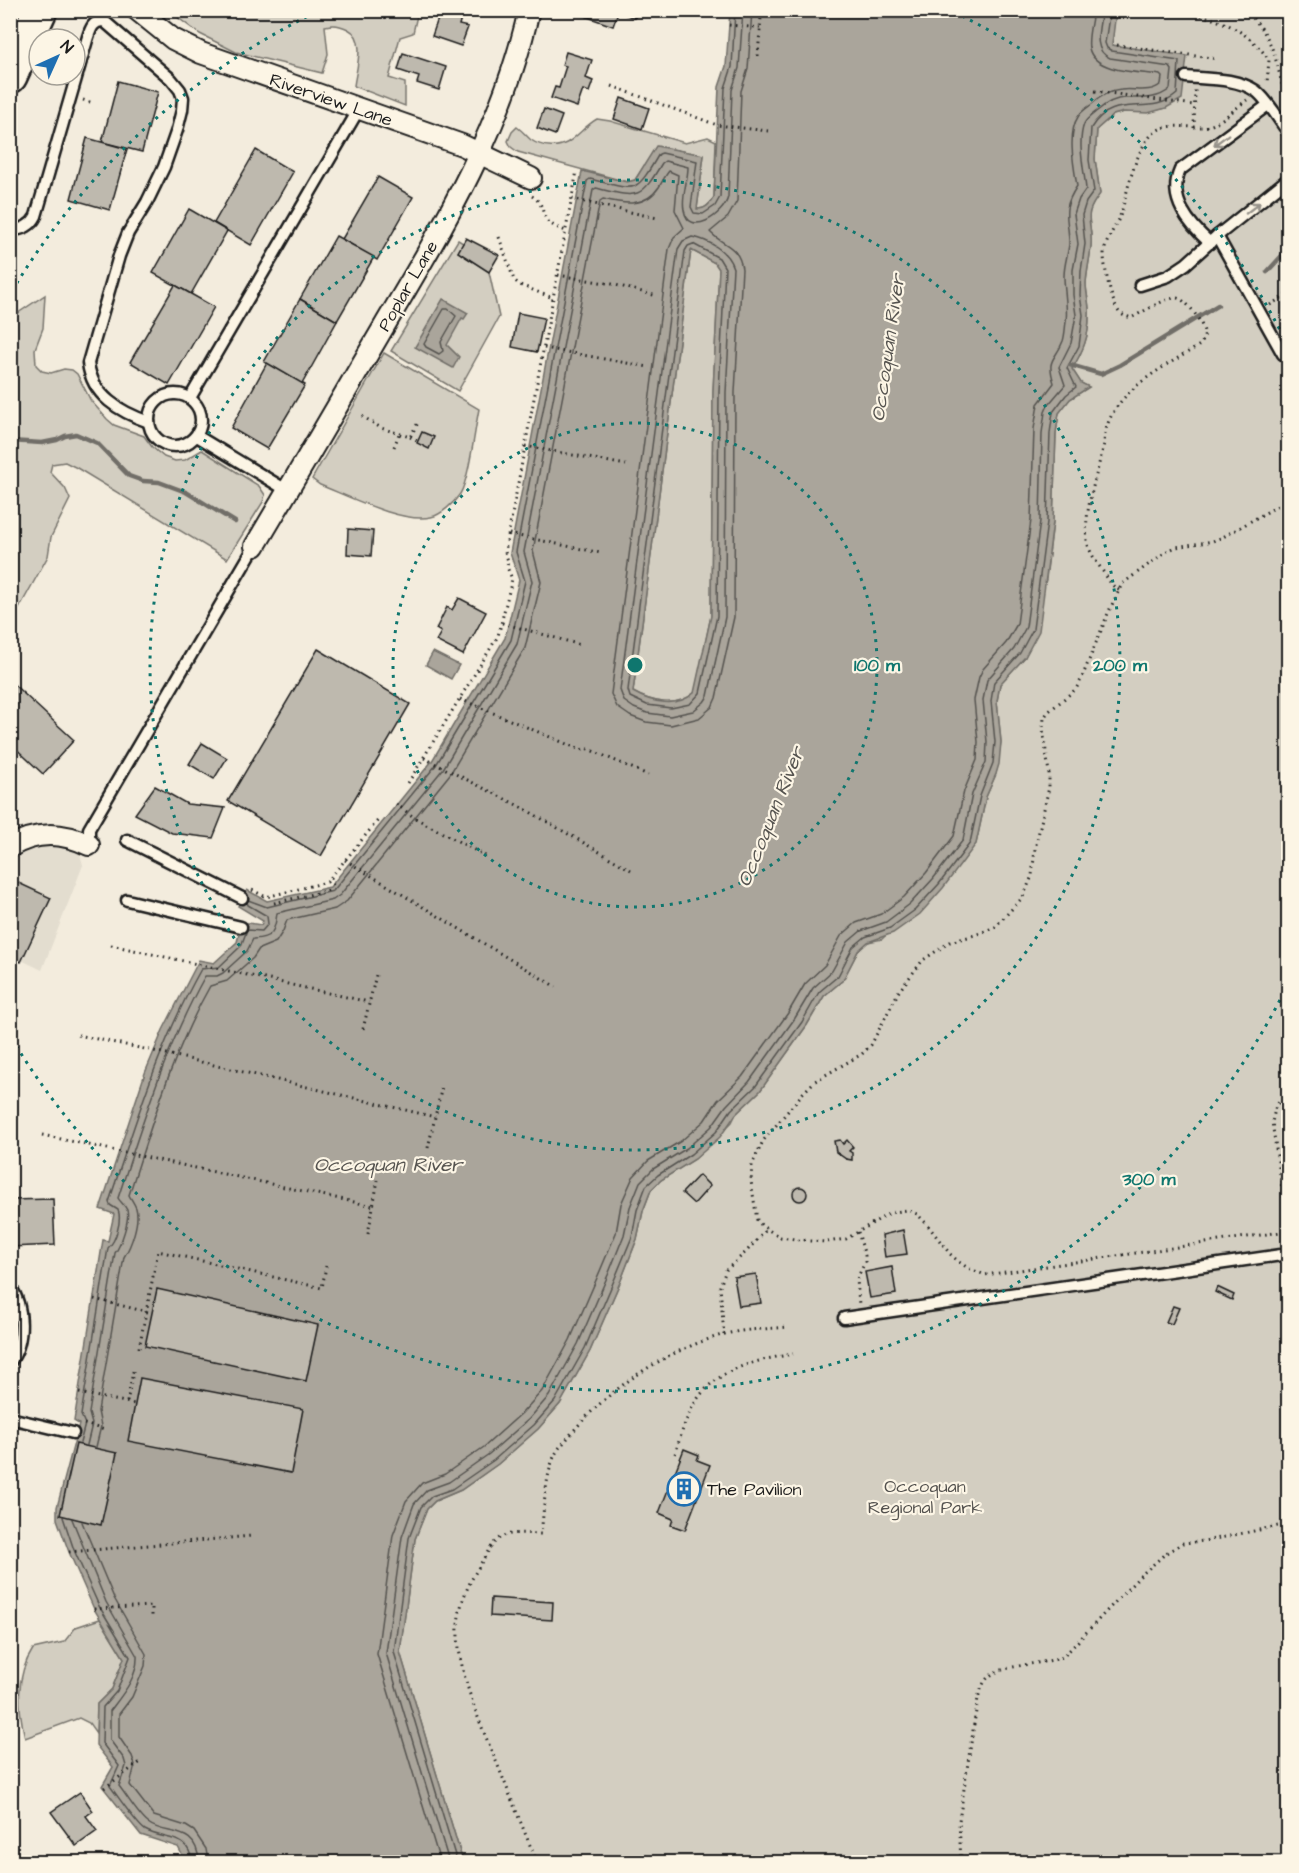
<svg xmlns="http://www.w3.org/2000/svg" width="1299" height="1873" font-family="'Architects Daughter',sans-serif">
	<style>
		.built { fill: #e3ddcf }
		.green { fill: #d3cec1; stroke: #78756e; stroke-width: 1.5 }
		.water { fill: #aaa59b; stroke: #716e68; stroke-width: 1.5; fill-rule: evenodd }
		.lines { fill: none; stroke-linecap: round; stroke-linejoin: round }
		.shore { stroke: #55534f; stroke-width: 1.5 }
		.stream { stroke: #716e68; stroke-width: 4.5 }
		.building { fill: #beb9ae; stroke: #1c1c1c; stroke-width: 1.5 }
		.lane-casing { stroke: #1c1c1c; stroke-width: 15 }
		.street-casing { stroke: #1c1c1c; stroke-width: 24 }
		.highway-casing { stroke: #1c1c1c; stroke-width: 38 }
		.path { stroke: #1c1c1c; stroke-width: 3; stroke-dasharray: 1.5 4.5; stroke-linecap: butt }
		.lane { stroke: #fcf5e5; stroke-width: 10 }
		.street { stroke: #fcf5e5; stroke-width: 20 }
		.highway { stroke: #fcf5e5; stroke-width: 33 }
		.oneway { stroke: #97938b }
		.ring { fill: none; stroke: #0f766e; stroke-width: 3; stroke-dasharray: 3 6 }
		.labels { text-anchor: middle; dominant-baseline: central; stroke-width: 4.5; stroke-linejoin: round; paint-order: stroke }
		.street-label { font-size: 18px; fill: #1c1c1c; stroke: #fcf5e5 }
		.park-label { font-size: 18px; fill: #53514e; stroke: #fcf5e5 }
		.poi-label { font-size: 18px; fill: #1c1c1c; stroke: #fcf5e5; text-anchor: start }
		.water-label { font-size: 20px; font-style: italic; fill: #55534f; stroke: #fcf5e5 }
		.centre { fill: #0f766e; stroke: #fcf5e5; stroke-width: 3 }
		.ring-label { font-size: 18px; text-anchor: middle; font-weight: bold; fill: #0f766e; stroke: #fcf5e5; stroke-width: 4.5; stroke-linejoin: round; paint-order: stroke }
	</style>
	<rect width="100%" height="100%" fill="#f3ecdd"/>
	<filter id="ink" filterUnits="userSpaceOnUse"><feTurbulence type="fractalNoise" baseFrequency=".0167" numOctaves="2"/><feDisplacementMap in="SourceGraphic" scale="12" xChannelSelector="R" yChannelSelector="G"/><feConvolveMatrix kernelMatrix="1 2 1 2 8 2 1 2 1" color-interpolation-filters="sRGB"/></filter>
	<g filter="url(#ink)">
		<!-- built -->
		<path class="built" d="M43,841L71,847L80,854L83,865L42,970L11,955V861L23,848Z"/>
		<!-- green -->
		<g class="green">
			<path d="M169,11H418L413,33L400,37L389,78L405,83V106L354,86C356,69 367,38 348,29C339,25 335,24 325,26L328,54L322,73L236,52L200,34Z"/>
			<path d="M1116,11H1288V1862H463L400,1652L415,1539L427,1509L435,1501L461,1490L498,1464L538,1429L560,1404L590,1351L621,1280L637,1239L643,1211L651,1190L661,1180L695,1159L732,1122L736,1114L760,1091L807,1025L824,996L843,980L858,951L868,942L882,939L976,844L986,797L996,774L1001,742L997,701L1000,684L1025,657L1046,579L1053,522L1056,433L1059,413L1070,399L1089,387L1081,383L1072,369C1083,351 1089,337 1089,316C1090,305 1086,294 1086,283C1087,270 1090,258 1091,246C1093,220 1081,218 1100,193L1095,159L1097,129L1113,115L1124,112H1148L1166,108L1111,45Z"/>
			<path d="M597,119L610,121L685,143L708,137L716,141L714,197C710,204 706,209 697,209L704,155L657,146L635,180L627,182L518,152L511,147L508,141L512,132L517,127C524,132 525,135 531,140C535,143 544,146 549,146C571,149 579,129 597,119Z"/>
			<path d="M458,240L463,243L458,252L489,272L499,317L458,391L391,351Z"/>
			<path d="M691,250L715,263L719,269L713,391L711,616L695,692C677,708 652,703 633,692Z"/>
			<path d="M45,295L43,328L35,349L36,365L42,371L51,373L64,369L72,370L77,374L91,401L107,419L114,425L144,436L152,447L164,457L175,461L185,460L202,450L259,486L265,495L263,502L227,559L77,468L65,462L52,464L50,472L65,488L70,499L51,537L48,556L11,623L14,581L10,555L11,310L15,315Z"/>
			<path d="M384,353L479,409C475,428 469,480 460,494C454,503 441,515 431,517C403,524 348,496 320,485L312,479Z"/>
			<path d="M100,1619L124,1658L112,1689L97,1704L96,1733L89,1723L79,1718L25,1738C18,1708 15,1677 33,1649L64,1642L76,1627Z"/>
		</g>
		<!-- water -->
		<g class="water">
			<path d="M730,11H1116L1112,45L1187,56L1182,99L1166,108L1148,113L1124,112L1113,115L1097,129L1095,159L1100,194C1081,218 1093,220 1091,246C1090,258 1087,270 1086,283C1086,294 1090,305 1089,316C1089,337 1083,351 1072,369L1081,383L1089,387L1070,399L1059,413L1056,433L1053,522L1039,631L1025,657L1000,684L997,701L1001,742L999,764L996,774L986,797L976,844L943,888L920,914L893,933L868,942L858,951L843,980L824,996L807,1025L760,1091L736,1114L720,1137L695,1159L661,1180L651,1190L643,1211L637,1239L621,1280L590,1351L560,1404L538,1429L498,1464L461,1490L435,1501L427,1509L415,1539L400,1652L463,1862H186L178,1847L141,1835L102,1786L113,1767L96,1745L97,1704L112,1689L124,1658L94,1609L69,1552L57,1519V1507L79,1424L74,1421L103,1240L108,1241L114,1214L100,1209L145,1073L163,1030L197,964L199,960L214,963L237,942L242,922L261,925L263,921L238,906L247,890L267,901L330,887L432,761L505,638L519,580L510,553L582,171L627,182L635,180L656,146L704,155L697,209C706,209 710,204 714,197L719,87L726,66ZM691,250L715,263L719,269L713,391L711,616L694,693C677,708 652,703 633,692Z"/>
			<path d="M443,299L468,313L464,319L462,318L447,345L459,357L453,368L415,347Z"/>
			<path d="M433,652L459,665L451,679L426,665Z"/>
		</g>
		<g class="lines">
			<!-- shore -->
			<g class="shore">
				<path d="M692,237C709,240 728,251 733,268L726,392L725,617L708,696L704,702L693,711L670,716L647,713L634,708L624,701L620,690L678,249L683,241Z"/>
				<path d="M693,244L719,258L725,268L719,392L717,616L700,693L690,704L671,708L647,705L630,697L628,690L685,251L688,246Z"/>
				<path d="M444,309H448L456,316L441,342L443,351L439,354L426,347L424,344Z"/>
				<path d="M248,900L267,907L333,891L436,765L511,640L525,581L516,552L587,181L590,179C636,190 634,197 659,154L662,153L697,161L691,207L694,213L703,214L715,206L720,197L725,88L732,67L735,10"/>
				<path d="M80,1443L85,1424L81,1415L108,1248C116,1241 122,1220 118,1210L110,1205L109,1202C136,1121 159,1044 201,969L219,967L241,946L247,930L262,931L268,924L267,916L248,905L247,902"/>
				<path d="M87,1445L92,1424L89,1413L115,1253C121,1245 130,1219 127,1210C125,1205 120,1202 118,1198C143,1122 166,1046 205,976H217L223,973L247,951L253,939C273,938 275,931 277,913L333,900L340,895L443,769L517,644L532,581L524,552L593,190L596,188C637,198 640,201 662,163L665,161L688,167C688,181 681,197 684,210C689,238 724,215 728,197L732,90L739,68L743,10"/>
				<path d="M96,1447L101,1426L98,1411L124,1257C131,1246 140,1222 136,1208C134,1203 131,1199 129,1195C152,1124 173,1051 210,986L227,981L253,958L259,949L276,942L283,931L287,920L335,909L347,901L450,774L525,648L541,582L533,551L600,201L603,199C624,204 645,208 659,187C662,182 665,176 669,171L678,175L675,210L684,228L674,237L669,249L611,694L617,707L630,716L646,722L671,725L699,718L712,707L716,698L734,617L735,392L742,269C739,245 723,246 710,232L728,217L737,201L741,91L748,69L752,10"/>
				<path d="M63,1517L74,1550L99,1606L130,1657L117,1691L103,1707L102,1743L119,1766L110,1786C117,1795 137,1825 145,1830C164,1841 189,1833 192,1862"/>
				<path d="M72,1519L106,1602L137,1656C138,1677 122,1695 110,1711V1740L124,1759L126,1766L119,1786C127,1796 138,1815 148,1823C166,1837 197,1824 199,1862"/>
				<path d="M82,1522L114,1598L146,1654L145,1666L132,1697L119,1714V1737L132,1756L135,1765L130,1785L154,1816L186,1826L194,1831L206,1849L208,1862"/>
				<path d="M440,1862L377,1654L393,1535L406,1501L422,1483L445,1474L484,1447L522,1413L542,1391L570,1340L600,1271L616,1233L621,1204L633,1177L648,1161L681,1141L704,1121L718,1100L742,1077L788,1013L805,984L825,965L841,936L856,923L881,914L904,897L926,873L954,836L964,791L977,760L978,742L974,700L979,677L983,669L1006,643L1017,624L1031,520L1034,429L1038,404L1054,383C1046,357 1055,362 1063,341C1065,335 1065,328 1066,322C1068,307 1064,291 1064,276C1064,265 1068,254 1069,244C1069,217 1060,212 1077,186C1074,168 1067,133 1078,117C1081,111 1087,108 1092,104C1100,96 1109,91 1121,90C1134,88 1150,94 1161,84L1162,77L1160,75C1140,72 1094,73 1089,48C1087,37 1092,22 1093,10"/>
				<path d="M449,1862L386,1653L402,1537L414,1504L427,1490L449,1482L489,1454L529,1419L549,1396L578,1344L608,1275L624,1235L630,1207L640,1182L653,1169L687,1148L711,1127L726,1106L749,1082L795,1018L813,988L832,971L848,942L861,931L886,922L910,904L933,879L963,840L972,794L986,762L987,742L983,700L987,680L1014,649L1026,627L1040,521L1042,433L1045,412L1048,405L1065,385L1059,367L1071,343L1076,315L1073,295V270L1078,244L1074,214L1079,199L1086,189C1084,169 1077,143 1084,124C1086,119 1092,115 1097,111C1105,104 1114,98 1126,98C1142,98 1157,100 1170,89L1172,70L1170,67L1110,58C1091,50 1100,27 1102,10"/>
				<path d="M457,1862L394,1652L409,1538L421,1507L432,1496L452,1489L494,1460L534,1425L555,1401L585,1348L615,1278L632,1237L637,1210L646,1186L658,1175L691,1154L716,1132L731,1110L755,1087L802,1022L819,992L838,976L853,947L865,937L890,928L915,910L939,884L970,843L980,796L993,763L995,742L991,701L994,682L1020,653L1033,629L1047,522L1050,433L1053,412L1066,395L1076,387L1067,368L1079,346L1083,315L1080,295L1081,271L1085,244L1082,215L1086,202L1094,191L1089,160L1091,128C1113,91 1150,118 1177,94L1179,61L1112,51L1107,48L1105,43L1110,10"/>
			</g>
			<!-- stream -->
			<g class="stream">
				<path d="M1267,272L1288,249"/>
				<path d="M1070,365L1101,374L1120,365L1218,305"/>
				<path d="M10,441L42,443L57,440L65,436L76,434L97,443L129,476L143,481L159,482L186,492L235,522"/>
			</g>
		</g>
		<!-- building -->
		<g class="building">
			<path d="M441,10H463L459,25L468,27L461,46L432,36Z"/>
			<path d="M580,10H638L635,18L618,12L613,26L579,14Z"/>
			<path d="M566,52L592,60L586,78L593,81L589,92L583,90L577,107L551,98L555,87L559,88L566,66L562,65Z"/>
			<path d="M403,53L446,67L439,90L417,83L419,77L398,70Z"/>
			<path d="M118,81L158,92L142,152L102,142Z"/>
			<path d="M621,98L649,108L642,129L614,119Z"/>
			<path d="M544,109L562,116L555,135L537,128Z"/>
			<path d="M87,138L127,149L110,210L71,199Z"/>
			<path d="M256,150L293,172L251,245L214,223Z"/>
			<path d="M378,177L413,197L377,260L342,239Z"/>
			<path d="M189,209L227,231L191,294L153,273Z"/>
			<path d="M336,236L374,257L337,321L300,299Z"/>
			<path d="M466,238L499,255L489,272L458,252Z"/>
			<path d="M175,285L214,307L169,385L130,362Z"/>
			<path d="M300,299L337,321L302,384L264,362Z"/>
			<path d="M518,313L544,318L537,352L512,347Z"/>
			<path d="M267,363L305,385L267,449L231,428Z"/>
			<path d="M422,432L434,437L429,449L417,443Z"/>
			<path d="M348,529L373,531L371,556L347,554Z"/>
			<path d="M459,598L486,612L463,655L436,641L441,632L436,629L447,607L452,610Z"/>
			<path d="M318,649L410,704L321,856L228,801Z"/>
			<path d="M10,681L74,740L43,774L10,743Z"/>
			<path d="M202,743L227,758L214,779L189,764Z"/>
			<path d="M155,786L187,804L225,808L213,838L172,833L135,814Z"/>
			<path d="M10,879L51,898L21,962L10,957Z"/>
			<path d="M840,1140L843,1144L847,1140L853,1147L849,1151L852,1153V1160L846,1159L836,1152L834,1141Z"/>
			<path d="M699,1175L710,1186L694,1204L682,1193Z"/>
			<circle cx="800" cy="1194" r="7"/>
			<path d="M53,1199L55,1245L10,1247V1200Z"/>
			<path d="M903,1230L907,1254L885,1257L882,1235Z"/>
			<path d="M892,1267L896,1294L870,1298L865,1272Z"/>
			<path d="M756,1274L761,1303L739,1306L734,1277Z"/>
			<path d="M1217,1287L1234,1295L1232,1300L1215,1292Z"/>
			<path d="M157,1289L318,1325L306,1381L145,1346Z"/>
			<path d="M1173,1306L1179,1308L1172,1324L1166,1322Z"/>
			<path d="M140,1378L303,1409L291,1473L128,1441Z"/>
			<path d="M76,1444L117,1453L101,1525L60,1515Z"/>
			<path d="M684,1449L699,1455L697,1460L710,1465L685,1530L671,1525L673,1519L659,1513Z"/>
			<path d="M491,1598L553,1602L552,1620L490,1616Z"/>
			<path d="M10,1616H15L17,1646H10Z"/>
			<path d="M80,1792L93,1811L86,1816L97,1831L76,1846L51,1812Z"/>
			<path d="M132,1858V1862H85Z"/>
		</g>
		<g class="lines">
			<defs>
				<g id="lane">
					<path d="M1186,77C1208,79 1237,78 1256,91C1267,99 1279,120 1288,132"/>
					<path d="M10,230C22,230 31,226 36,216L87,40C90,31 92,20 104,21L171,79L180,90L183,98L182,110L177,130L164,167L147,202L128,233L119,256L88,363C92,396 120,412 149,422"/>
					<path d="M1217,236L1283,354"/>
					<path d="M1210,243C1190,225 1167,199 1180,170L1268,105"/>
					<path d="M1140,285L1168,276L1186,264L1217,236L1288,179"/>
					<circle cx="175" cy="420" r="26"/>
					<path d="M190,398L359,109"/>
					<path d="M197,436L288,491"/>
					<path d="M127,840L242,898"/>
					<path d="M89,845V829L255,546"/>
					<path d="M127,900L241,927"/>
					<path d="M10,1286C24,1306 25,1342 10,1362"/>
					<path d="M844,1318L1288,1254"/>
					<path d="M10,1418L73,1433"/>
				</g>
				<g id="street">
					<path d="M137,10L173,39L201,53L462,145L531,178"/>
					<path d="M255,546C299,472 343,397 386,323C445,224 504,124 529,10"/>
					<path d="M10,847C35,831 63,832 89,845"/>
				</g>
				<path id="highway" d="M10,76L40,10"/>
			</defs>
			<!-- lane casing -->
			<use href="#lane" class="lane-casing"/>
			<!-- street casing -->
			<use href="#street" class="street-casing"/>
			<!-- highway casing -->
			<use href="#highway" class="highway-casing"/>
			<!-- path -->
			<g class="path">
				<path d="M1190,10C1202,16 1214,19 1226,24C1242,31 1259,45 1269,60L1267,83"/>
				<path d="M1244,10C1278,38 1275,67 1288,104"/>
				<path d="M729,25L760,28"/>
				<path d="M1117,45L1218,59"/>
				<path d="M758,56L761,17"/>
				<path d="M612,86L717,125L768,131"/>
				<path d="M1095,91L1194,105"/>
				<path d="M83,100L93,103"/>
				<path d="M1194,128L1195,90"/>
				<path d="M532,196C551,208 533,220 566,231"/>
				<path d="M572,199L657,218"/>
				<path d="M499,237L514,280L520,285L553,298"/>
				<path d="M558,275L612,284L657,296"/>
				<path d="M1270,305L1288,294"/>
				<path d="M544,348L649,367"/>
				<path d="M362,416L381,428L410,437L419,421"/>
				<path d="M410,437L418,441"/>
				<path d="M525,446L626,465"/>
				<path d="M394,447L399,434"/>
				<path d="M1288,500L1223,537L1213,541L1176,547L1167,551L1122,584L1109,611L1081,680L1076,689L1048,712L1044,718L1043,729L1049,773V787L1035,849L1032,876L1023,897L995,927L975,935L950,942L923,960L899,991L871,1045L862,1054L815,1081L803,1093L763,1141L752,1165L751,1181L757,1220L762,1226L780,1237L809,1241L828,1242L846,1239L890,1213L907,1210L917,1214L926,1223L950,1254L959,1262L968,1268L985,1275L1288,1231"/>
				<path d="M509,534L601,553"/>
				<path d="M1119,590C1111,586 1109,580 1104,573C1098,564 1091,555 1088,545C1081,519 1098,471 1104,444C1105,394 1163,368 1200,345C1203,341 1205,337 1204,332C1203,323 1185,296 1175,298C1163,299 1143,312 1131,318C1126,316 1123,316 1119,312C1111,301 1104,268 1104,254C1105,241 1115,228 1120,216C1128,193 1134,148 1155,132C1169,121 1193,130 1209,126C1220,123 1237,107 1247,100"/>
				<path d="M502,623L581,645"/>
				<path d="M460,699L581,750L586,748L648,775"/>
				<path d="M424,758L523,808L631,870"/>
				<path d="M408,783L498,636L512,579L507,567L508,561L505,552L577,171"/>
				<path d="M396,804L415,818L489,858"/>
				<path d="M345,860L556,987"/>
				<path d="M252,890L266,897L327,882L379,819"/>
				<path d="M274,903L334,889L331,878"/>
				<path d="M111,945L369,1002"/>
				<path d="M363,1029L376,975"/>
				<path d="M78,1035L154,1051L435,1117"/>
				<path d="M1288,1095L1276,1105L1272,1122L1288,1228"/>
				<path d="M42,1135L373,1206"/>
				<path d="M428,1148L442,1086"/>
				<path d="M858,1232L865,1256V1262L857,1279L859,1305"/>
				<path d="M368,1234L378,1180"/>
				<path d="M94,1299L152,1313"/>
				<path d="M724,1335L720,1286L726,1270L746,1252L767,1229"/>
				<path d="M139,1348L158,1251L322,1288L326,1266"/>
				<path d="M79,1393L135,1404"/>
				<path d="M127,1402L134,1367"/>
				<path d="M84,1424L105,1430"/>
				<path d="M675,1454C680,1438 685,1420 693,1406C715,1368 754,1361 793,1354"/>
				<path d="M69,1552L252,1536"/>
				<path d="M94,1609L152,1606V1616"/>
				<path d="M104,1788L142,1761"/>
				<path d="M537,1862C523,1829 510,1795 496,1761C479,1721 452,1660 459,1616C462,1599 468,1585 477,1570C499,1532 498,1532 541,1534C544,1511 545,1473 556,1453C559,1447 566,1441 570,1435C610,1387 665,1351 725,1334C746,1329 768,1329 789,1327"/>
				<path d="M961,1862L959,1821L978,1698C980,1692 982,1685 986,1680C997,1664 1043,1665 1063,1657L1139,1577L1166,1553L1183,1543L1205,1541L1288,1524"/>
			</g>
			<!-- lane -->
			<use href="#lane" class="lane"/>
			<!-- street -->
			<use href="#street" class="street"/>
			<!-- highway -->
			<use href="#highway" class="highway"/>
		</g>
		<!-- one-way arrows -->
		<defs><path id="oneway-shaft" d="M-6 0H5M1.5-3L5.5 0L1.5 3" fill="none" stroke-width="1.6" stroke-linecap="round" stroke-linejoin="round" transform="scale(1.5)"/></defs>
		<g class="oneway">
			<use href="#oneway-shaft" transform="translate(1221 140) rotate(143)"/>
			<use href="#oneway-shaft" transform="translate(1253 208) rotate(-38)"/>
		</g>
	</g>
	<!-- distance rings -->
	<g class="ring">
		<circle cx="635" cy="665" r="242"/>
		<circle cx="635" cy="665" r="485"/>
		<path d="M1288 984A727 727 0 0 1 12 1039M12 291A727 727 0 0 1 316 12M954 12A727 727 0 0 1 1288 346"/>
	</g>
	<!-- icons -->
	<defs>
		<symbol id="building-ring" viewBox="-11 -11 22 22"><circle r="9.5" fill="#fcf5e5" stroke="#1f6fb2" stroke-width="1.5"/><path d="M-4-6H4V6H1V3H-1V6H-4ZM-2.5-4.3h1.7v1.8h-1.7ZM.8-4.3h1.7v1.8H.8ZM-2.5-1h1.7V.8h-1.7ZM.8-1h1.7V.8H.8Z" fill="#1f6fb2"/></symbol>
	</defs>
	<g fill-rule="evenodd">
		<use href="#building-ring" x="665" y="1470" width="38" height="38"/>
	</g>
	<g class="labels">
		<!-- street labels -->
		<g class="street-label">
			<text transform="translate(331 100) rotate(19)">Riverview Lane</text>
			<text transform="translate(408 286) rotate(-60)">Poplar Lane</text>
		</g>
		<!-- park labels -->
		<g class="park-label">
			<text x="925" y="1486">Occoquan<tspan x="925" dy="21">Regional Park</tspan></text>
		</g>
		<!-- poi labels -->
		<g class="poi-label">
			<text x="707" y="1489">The Pavilion</text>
		</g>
		<!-- water labels -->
		<g class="water-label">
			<text transform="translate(888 348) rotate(-82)">Occoquan River</text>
			<text transform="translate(771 817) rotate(-68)">Occoquan River</text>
			<text x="388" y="1165">Occoquan River</text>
		</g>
	</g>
	<circle cx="635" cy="665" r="9" class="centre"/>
	<g class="ring-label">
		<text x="877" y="671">100 m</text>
		<text x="1120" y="671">200 m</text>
		<text x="1149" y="1185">300 m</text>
	</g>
	<!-- margin -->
	<rect width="1299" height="1873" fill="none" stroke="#fcf5e5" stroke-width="36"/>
	<rect x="18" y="18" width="1263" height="1837" fill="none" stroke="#1c1c1c" stroke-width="2" filter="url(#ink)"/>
	<!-- north arrow -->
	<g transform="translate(57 57) rotate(45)"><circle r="28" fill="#fcf5e5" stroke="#a29e95" stroke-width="1.5"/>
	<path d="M0-4.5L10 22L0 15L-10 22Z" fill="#1f6fb2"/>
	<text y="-9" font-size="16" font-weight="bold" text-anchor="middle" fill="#1c1c1c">N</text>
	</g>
</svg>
